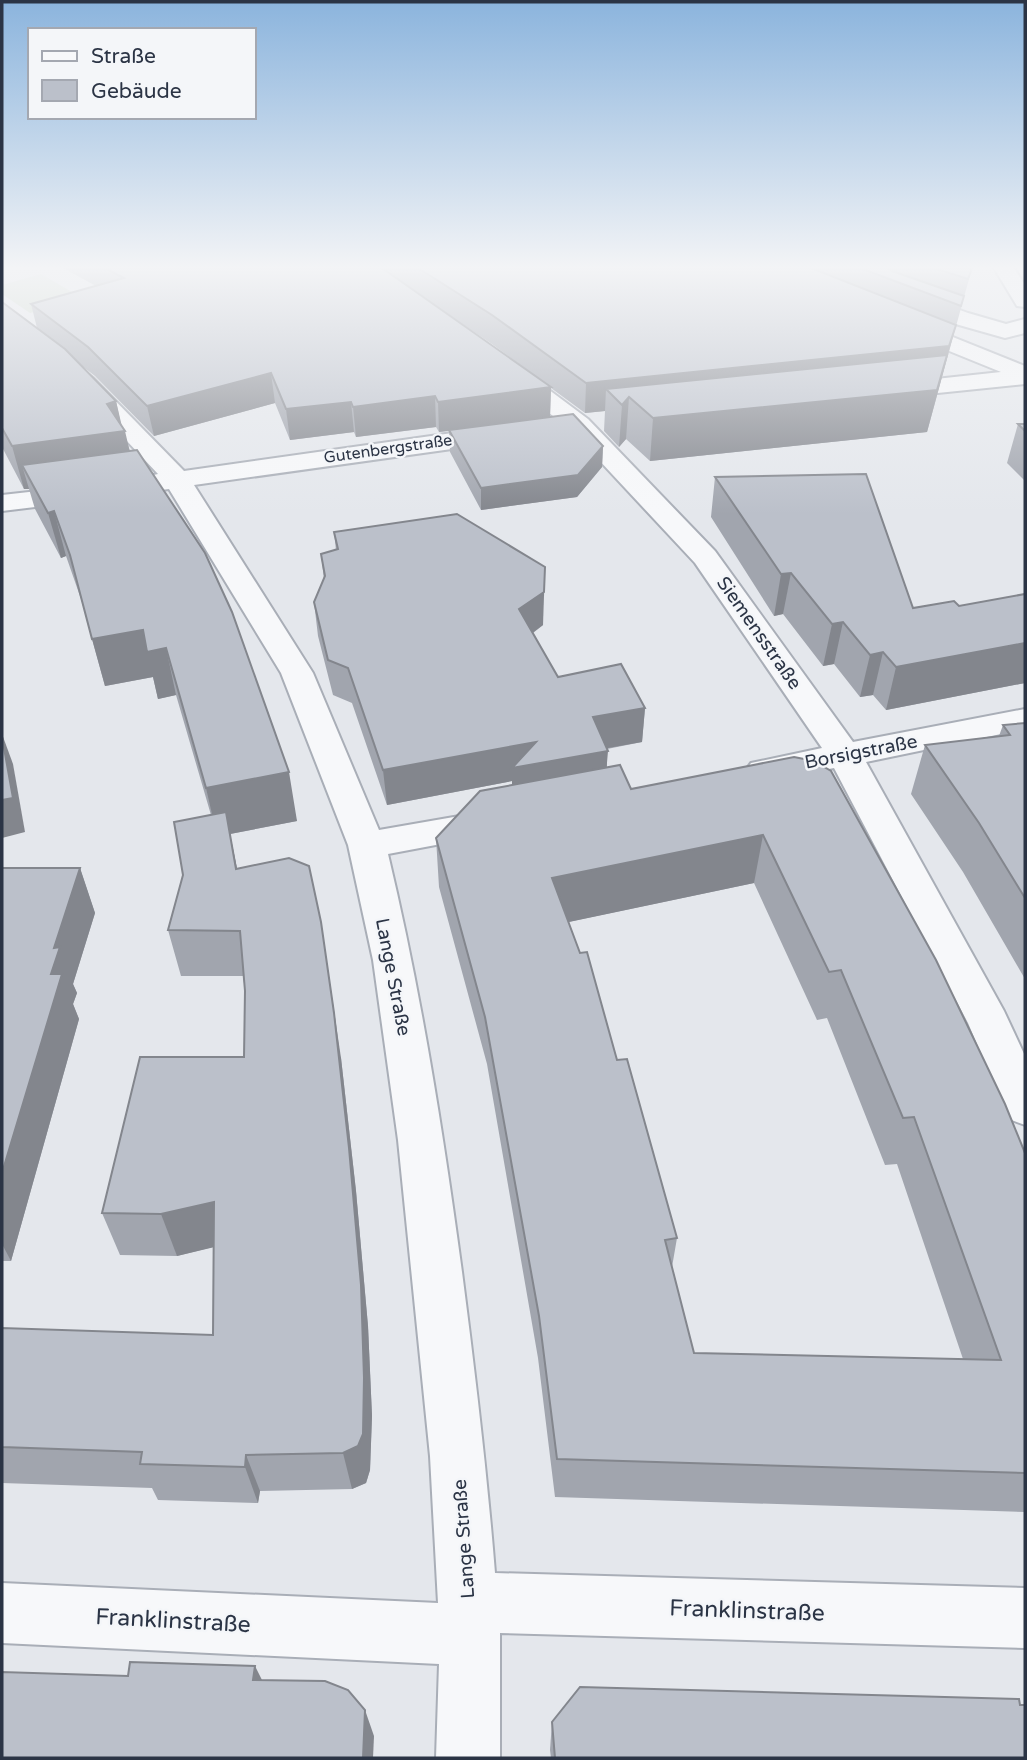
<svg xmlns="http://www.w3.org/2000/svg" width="1027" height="1760" font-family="'Varela Round',sans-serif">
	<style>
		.green { fill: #c9d6c5 }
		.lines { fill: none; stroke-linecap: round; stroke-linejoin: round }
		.street-casing { stroke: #a9aeb7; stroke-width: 4 }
		.street { fill: #f7f8fa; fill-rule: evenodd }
		.wall { fill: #a1a5ae; fill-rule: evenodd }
		.shaded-wall { fill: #83868d }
		.building { fill: #bbc0ca; stroke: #83868d; stroke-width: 2; fill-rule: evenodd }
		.labels { text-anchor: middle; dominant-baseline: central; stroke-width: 5; stroke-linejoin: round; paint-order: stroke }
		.far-street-label { font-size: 16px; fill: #2b3445; stroke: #f4f6f9 }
		.street-label { font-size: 19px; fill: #2b3445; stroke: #f4f6f9 }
		.near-street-label { font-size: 23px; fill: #2b3445; stroke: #f4f6f9 }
	</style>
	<rect width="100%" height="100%" fill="#e4e7ec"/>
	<!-- green -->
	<path class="green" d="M41,274L84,299L30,313L2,294V285Z"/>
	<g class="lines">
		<defs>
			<g id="street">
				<path d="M820,268H847L968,313L1006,324L1025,319V333L1005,338L952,323L823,272Z"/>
				<path d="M994,268H1014L1025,285V307L1017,306Z"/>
				<path d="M2,312L10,314L93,378L184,471L502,426L511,429L515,434L511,439L502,442L194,485L313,673L379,830L494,810L507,813L512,822L507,831L494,834L388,854C421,992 443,1131 462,1272C475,1372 487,1472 495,1573L1025,1588V1648L500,1633V1758H436L439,1664L2,1643V1583L438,1603L430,1456L398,1140L373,960L348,845L281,673L169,489L153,491L144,489L140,483L144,477L158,474L77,388L2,330Z"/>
				<path d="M903,317L1025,366V384L889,398L881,396L877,391L881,386L889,384L1001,372L895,329L892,324L895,319Z"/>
				<path d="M509,364L517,366L588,419L715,551L853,742L1025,709V729L866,762L1004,1011L1025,1056V1125L1009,1119L968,1023L834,768L763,782L751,779L745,771L751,763L822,748L695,563L570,429L501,376L497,371L501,366Z"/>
				<path d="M83,486L93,488L97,494L93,500L2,511V495Z"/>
			</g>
		</defs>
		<!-- street casing -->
		<use href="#street" class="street-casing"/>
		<!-- street -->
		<use href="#street" class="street"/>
	</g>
	<!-- wall -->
	<g class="wall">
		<path d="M63,268H972L927,432L650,461L626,439L619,447L604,431L605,411L585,413L551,388L550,417L603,446L602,467L577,497L481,510L450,452L449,431L439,432L436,427L356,437L354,432L290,440L275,403L154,436L95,376L82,366L116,401L121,425L130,451L297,821L230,834L237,868L341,1058L356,1191L368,1326L372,1416L370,1470L366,1483L352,1489L260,1491L258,1503L158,1500L152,1488L2,1483V1328L213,1335V1247L177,1256L120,1255L102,1213L244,1057L245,991L243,976H181L168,930L211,815L176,695L158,699L153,677L105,686L81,599L66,556L61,558L35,509L29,489H24L2,447V302L37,328L31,304L96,286ZM440,309L492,344L537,377Z"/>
		<path d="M1018,424H1025V481L1007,463Z"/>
		<path d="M715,477L913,608L959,606L1025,594V683L886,710L873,695L860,697L834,664L823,666L783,614L774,616L711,517Z"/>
		<path d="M334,532L543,625L533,633L558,677L645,708L642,742L607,749V767L631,789L794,757L1025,1153V1512L555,1497L538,1358L487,1064L439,887L436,838L512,785V781L387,805L352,703L333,695L318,636L314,602L324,579L321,554L336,550ZM754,883L817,1020L827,1018L885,1165L897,1164L963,1359L694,1353L672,1267L677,1238L617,1060L568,922Z"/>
		<path d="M1025,723V979L963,872L911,794L925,745L999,736L1003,725Z"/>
		<path d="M2,868H80L95,913L73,984L77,993L73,1004L79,1019L11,1261H2Z"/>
		<path d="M1020,1705L1025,1758H551L550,1750L552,1722Z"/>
	</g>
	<!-- shaded-wall -->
	<g class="shaded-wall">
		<path d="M885,268H898L895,281Z"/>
		<path d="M956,325L927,432L650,461L653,418L629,397L626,439L619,447L622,405L606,389L605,411L585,413L586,383Z"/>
		<path d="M271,373L275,403L154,436L147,406Z"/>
		<path d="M551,387L550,417L439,432L438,402Z"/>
		<path d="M435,396L436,427L356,437L353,407Z"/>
		<path d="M116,401L123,431H125L135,474L22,465L29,489H24L12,446L107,404Z"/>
		<path d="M351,402L354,432L290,440L286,409Z"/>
		<path d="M603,446L602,467L577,497L481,510V488Z"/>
		<path d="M54,511L66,556L61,558L48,513Z"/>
		<path d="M545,567L543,625L519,643V609Z"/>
		<path d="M791,573L783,614L774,616L781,574Z"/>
		<path d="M843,622L834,664L823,666L832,624Z"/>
		<path d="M143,630L166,648L176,695L158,699L153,677L105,686L92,639Z"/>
		<path d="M1025,643V683L886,710L896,667Z"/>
		<path d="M883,652L873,695L860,697L870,655Z"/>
		<path d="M645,708L642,742L591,751L593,717Z"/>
		<path d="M2,734L13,764L25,832L2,838Z"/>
		<path d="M536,742L608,751L605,786L512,803V781L387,805L383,770Z"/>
		<path d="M289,772L297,821L230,834L246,914L217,836L206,788Z"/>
		<path d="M763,835L754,883L550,926L552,878Z"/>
		<path d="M80,868L95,913L73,984L77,993L73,1004L79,1019L11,1261L2,1244V1173L51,974L54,948Z"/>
		<path d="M321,922L341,1058L356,1191L368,1326L372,1416L370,1470L366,1483L352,1489L343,1453Z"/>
		<path d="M214,1202L227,1244L177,1256L161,1214Z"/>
		<path d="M246,1455L260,1491L258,1503L245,1467Z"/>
		<path d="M255,1666L269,1694L253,1680Z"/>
		<path d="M365,1710L374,1736L373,1758H363Z"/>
	</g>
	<!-- building -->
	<g class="building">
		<path d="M105,268H382L551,387L438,402L435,396L353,407L351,402L286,409L271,373L147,406L88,347L31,304L124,278Z"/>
		<path d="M418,268H811L956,325L949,346L586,383L492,315Z"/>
		<path d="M860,268H888L892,271L964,296L961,306Z"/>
		<path d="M934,268H972L968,279Z"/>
		<path d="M2,302L65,349L116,401L107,404L125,431L12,446L2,428Z"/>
		<path d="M947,355L937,390L653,418L629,397L622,405L606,389Z"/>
		<path d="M573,414L603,446L578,475L481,488L449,430Z"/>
		<path d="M1018,424H1025V431Z"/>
		<path d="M137,450L205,553L232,612L289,772L206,788L166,648L147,652L143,630L92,639L70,555L54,511L48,513L22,465Z"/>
		<path d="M866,474L913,608L954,601L959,606L1025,594V643L896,667L883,652L870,655L843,622L832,624L791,573L781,574L715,477Z"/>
		<path d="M457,514L545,567L544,592L519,609L558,677L621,664L645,708L593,717L608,751L512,768L536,742L383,770L348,668L328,660L314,602L325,576L321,554L338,549L334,532Z"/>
		<path d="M1025,723V898L979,823L925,745L1010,735L1003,725Z"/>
		<path d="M2,737L13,798L2,800Z"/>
		<path d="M794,757L814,761L831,771L936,960L1005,1104L1025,1153V1473L557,1459L539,1316L485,1017L436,838L480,791L620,765L631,789ZM763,835L829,972L841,970L903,1118L914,1117L1001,1360L694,1353L665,1240L677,1238L627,1059L617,1060L587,952L580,953L552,878Z"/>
		<path d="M226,812L236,869L289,858L309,866L321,922L334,1013L349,1148L361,1285L364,1378L363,1434L358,1446L343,1453L246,1455L245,1467L140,1464L142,1452L2,1447V1328L213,1335L214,1202L161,1214L102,1213L140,1057H244L245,991L240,931L168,930L183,875L174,822Z"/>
		<path d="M2,868H80L54,948L60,947L51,974H62L2,1173Z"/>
		<path d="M130,1662L255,1666L253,1680L325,1681L348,1690L365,1710L363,1758H2V1672L128,1676Z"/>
		<path d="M580,1687L1019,1699L1020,1705H1025V1758H555L552,1722Z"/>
	</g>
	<!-- sky -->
	<linearGradient id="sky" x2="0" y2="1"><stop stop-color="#8bb4dd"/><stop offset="0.52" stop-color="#f3f4f6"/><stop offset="1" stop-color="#f3f4f6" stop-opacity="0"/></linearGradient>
	<rect width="1027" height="514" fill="url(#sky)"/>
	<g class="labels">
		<!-- far-street labels -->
		<g class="far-street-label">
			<text transform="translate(388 449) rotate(-8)">Gutenbergstraße</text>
		</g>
		<!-- street labels -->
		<g class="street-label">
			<text transform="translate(759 633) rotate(55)">Siemensstraße</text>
			<text transform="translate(861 752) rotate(-11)">Borsigstraße</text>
			<text transform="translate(393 977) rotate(79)">Lange Straße</text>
			<text transform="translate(464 1539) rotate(-94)">Lange Straße</text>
		</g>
		<!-- near-street labels -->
		<g class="near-street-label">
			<text transform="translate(747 1611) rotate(2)">Franklinstraße</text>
			<text transform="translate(173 1621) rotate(3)">Franklinstraße</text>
		</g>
	</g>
	<!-- border -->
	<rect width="1027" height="1760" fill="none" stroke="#2b3445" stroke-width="7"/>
	<!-- legend -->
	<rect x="28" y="28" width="228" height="91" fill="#f4f6f9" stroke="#a4a8b1" stroke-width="2"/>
	<rect x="42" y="51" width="35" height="10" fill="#f7f8fa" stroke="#a4a8b1" stroke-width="2"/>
	<text x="91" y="63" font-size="21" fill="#2b3445">Straße</text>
	<rect x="42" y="80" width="35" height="21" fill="#bbc0ca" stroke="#a4a8b1" stroke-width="2"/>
	<text x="91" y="98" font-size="21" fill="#2b3445">Gebäude</text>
</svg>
